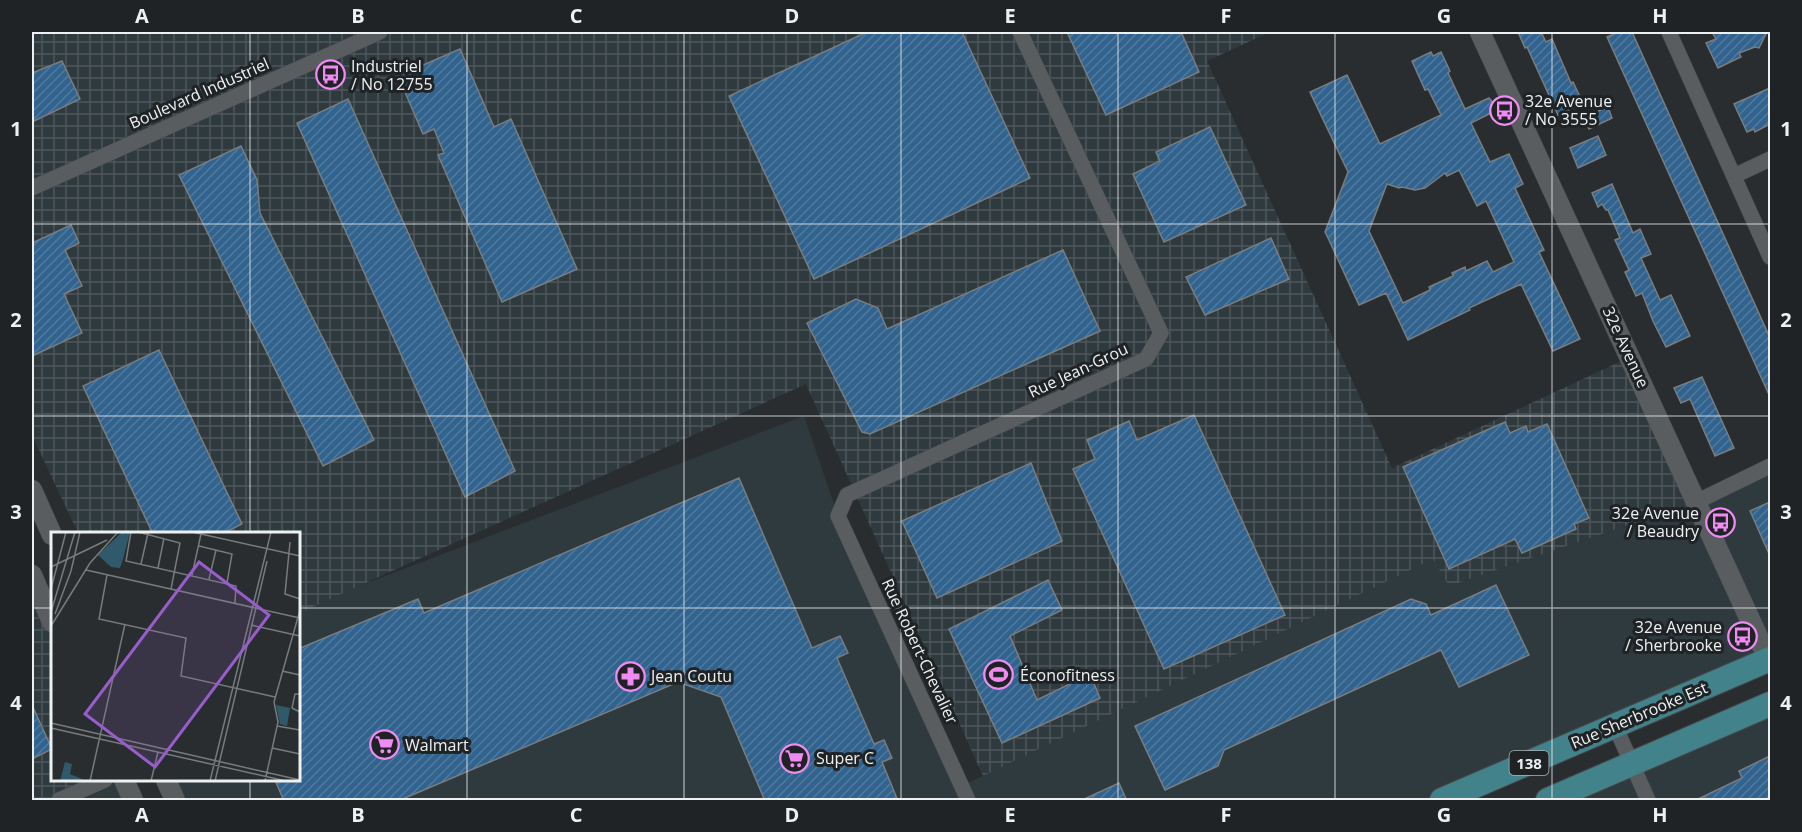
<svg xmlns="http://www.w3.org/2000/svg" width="1802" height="832" font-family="'Open Sans',sans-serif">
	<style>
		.built { fill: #2f3a3f }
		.industrial { fill: url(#industrial-grid) }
		.building { fill: url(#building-hatch); stroke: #797d80; stroke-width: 1.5; fill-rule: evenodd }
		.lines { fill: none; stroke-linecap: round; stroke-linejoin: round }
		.minor-casing { stroke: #474a4c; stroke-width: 16 }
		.tertiary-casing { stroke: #474a4c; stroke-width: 21 }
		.primary-casing { stroke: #474a4c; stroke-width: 26 }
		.minor { stroke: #595d5f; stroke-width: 15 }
		.tertiary { stroke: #595d5f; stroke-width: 20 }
		.primary { stroke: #42838b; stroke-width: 24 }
		.grid { fill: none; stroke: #eef1f2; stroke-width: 1.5; stroke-opacity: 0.55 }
		.labels { text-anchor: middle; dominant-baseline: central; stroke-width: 6; stroke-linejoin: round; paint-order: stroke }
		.shield { fill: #1f2325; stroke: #b0b3b4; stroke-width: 1.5 }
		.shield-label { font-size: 15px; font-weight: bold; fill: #eef1f2 }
		.poi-label { font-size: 16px; fill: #eef1f2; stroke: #1f2325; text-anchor: start }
		.street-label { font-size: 16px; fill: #eef1f2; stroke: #1f2325 }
		.inset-road { fill: none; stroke: #787b7d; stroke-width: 1.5 }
		.view { fill: #985dcc; fill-opacity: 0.15; stroke: #985dcc; stroke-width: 3 }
		.inset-edge { fill: none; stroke: #eef1f2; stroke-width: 3 }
		.neatline { fill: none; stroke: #eef1f2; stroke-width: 2 }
		.grid-label { font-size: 20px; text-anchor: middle; font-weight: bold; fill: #eef1f2 }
	</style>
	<defs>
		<pattern id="industrial-grid" width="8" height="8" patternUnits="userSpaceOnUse" patternTransform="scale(1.5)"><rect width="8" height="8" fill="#2f3a3f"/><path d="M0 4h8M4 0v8" fill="none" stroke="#4d575b"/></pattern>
		<pattern id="building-hatch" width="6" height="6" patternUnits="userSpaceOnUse" patternTransform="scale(1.5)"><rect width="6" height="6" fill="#31638e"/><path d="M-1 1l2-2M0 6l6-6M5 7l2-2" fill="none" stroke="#4f7a9e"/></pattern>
	</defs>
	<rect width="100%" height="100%" fill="#292d2f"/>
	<!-- built -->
	<g class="built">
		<path d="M804,416L838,516L962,786L1434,558L1449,586L1696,502L1770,464V658L1441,800H175L165,780H298L299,609Z"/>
		<path d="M1770,696V800H1532Z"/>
		<path d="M105,780H124L133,800H59Z"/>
	</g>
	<!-- industrial -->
	<g class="industrial">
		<path d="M32,32H1270L1207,61L1392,468L1630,357L1696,502L1449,586L1433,559L983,776L806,384L299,613L298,534L78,533L32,435Z"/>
		<path d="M32,575L52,622V780H105L59,800H32Z"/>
	</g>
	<!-- building -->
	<g class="building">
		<path d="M867,32H962L1030,178L814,279L729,96Z"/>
		<path d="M1067,32H1181L1199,72L1106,115Z"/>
		<path d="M1518,32H1541L1546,42L1552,39L1571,83L1573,82L1583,103L1558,115L1527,47L1525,48Z"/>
		<path d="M1619,32H1632L1770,338V397L1607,37Z"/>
		<path d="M1712,32H1767L1759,48L1755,47L1739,53L1741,57L1718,68L1706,43L1716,39Z"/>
		<path d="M460,49L494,127L511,119L577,269L502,302L438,155L444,153L434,129L423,134L398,76Z"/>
		<path d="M1431,52L1433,56L1441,52L1450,71L1448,73L1465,109L1489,98L1494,104L1495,111L1471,123L1490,162L1509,154L1523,184L1515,188L1544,250L1539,252L1580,339L1553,351L1521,284L1469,308L1470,310L1408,340L1386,293L1359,305L1328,238L1325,232L1348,172L1310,92L1347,75L1380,144L1441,115L1428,89L1425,90L1412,61ZM1459,170L1477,206L1486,201L1514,262L1493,272L1487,261L1466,271L1465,267L1452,273L1453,276L1429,287L1430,290L1403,303L1369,231L1387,184L1399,188L1402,187L1415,190L1425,188L1445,173L1447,176Z"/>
		<path d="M62,61L80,99L32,122V73Z"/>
		<path d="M1770,88V124L1755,132L1754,129L1747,132L1734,104Z"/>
		<path d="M348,99L515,471L465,497L297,123Z"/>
		<path d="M1608,107L1612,118L1589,129L1584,117Z"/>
		<path d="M1210,127L1246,205L1164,242L1133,174L1160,161L1156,152Z"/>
		<path d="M1598,136L1606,155L1578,168L1570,148Z"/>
		<path d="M241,146L257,180L260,213L374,440L323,466L179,175Z"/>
		<path d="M1612,184L1633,233L1640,229L1651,254L1641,258L1660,300L1671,295L1690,336L1666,347L1653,321L1642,293L1636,296L1625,272L1629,270L1615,240L1620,238L1608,210H1606L1602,204L1598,207L1592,193Z"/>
		<path d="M71,225L79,243L65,250L82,286L64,294L82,333L32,356V243Z"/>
		<path d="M1271,238L1289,279L1205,315L1186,277Z"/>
		<path d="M1063,250L1100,331L870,434L862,432L807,323L856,299L878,308L887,329Z"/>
		<path d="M159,350L242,524L222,534H153L83,386Z"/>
		<path d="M1702,377L1734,448L1715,456L1690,399L1681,403L1674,388Z"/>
		<path d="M1194,415L1285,615L1164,669L1073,469L1095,459L1087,440L1129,421L1137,440Z"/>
		<path d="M1505,422L1510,433L1526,426L1528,432L1547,424L1589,518L1574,524L1576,529L1522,553L1515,539L1449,569L1403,467Z"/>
		<path d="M1031,463L1062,541L937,598L902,521Z"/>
		<path d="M739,478L812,648L840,636L848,653L837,658L874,744L884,740L892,758L882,762L898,801H765L721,697L678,682L398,801H284L275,780H298V649L418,599L424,613Z"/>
		<path d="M1770,502V556L1750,511Z"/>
		<path d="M1048,580L1062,610L1010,636L1037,700L1090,674L1100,698L1002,743L949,629Z"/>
		<path d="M1496,585L1529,655L1459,687L1441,650L1224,750L1218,766L1165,790L1135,726L1411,599L1426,604L1431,615Z"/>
		<path d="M32,705L52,749L32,759Z"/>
		<path d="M1770,756V801H1694L1742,778L1739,771Z"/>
		<path d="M1119,783L1127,801H1080Z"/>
	</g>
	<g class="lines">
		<defs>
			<g id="minor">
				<path d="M1669,32L1770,257"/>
				<path d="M1734,176L1770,159"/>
				<path d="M32,188L380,32"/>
				<path d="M1696,502L1770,466"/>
				<path d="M1615,726L1648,800"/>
				<path d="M59,800L105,780"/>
				<path d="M968,800L838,516L847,495L1146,359L1161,333L1020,32"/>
			</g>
			<g id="tertiary">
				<path d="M1480,32L1770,663"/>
				<path d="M32,490L52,535"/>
				<path d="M32,575L52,622"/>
				<path d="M124,780L133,800"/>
				<path d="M166,780L175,800"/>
			</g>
			<g id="primary">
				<path d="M1442,800L1770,659"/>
				<path d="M1548,800L1770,704"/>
			</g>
		</defs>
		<!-- minor casing -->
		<use href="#minor" class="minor-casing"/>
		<!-- tertiary casing -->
		<use href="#tertiary" class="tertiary-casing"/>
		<!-- primary casing -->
		<use href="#primary" class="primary-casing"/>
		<!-- minor -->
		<use href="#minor" class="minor"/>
		<!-- tertiary -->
		<use href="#tertiary" class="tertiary"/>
		<!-- primary -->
		<use href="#primary" class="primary"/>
	</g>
	<!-- grid -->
	<path class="grid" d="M250,32V534M467,32V800M684,32V800M901,32V800M1118,32V800M1335,32V800M1552,32V800M32,224H1770M32,416H1770M32,608H52M298,608H1770M250,780V800"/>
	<!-- icons -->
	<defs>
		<symbol id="bus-ring" viewBox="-11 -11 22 22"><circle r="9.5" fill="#1f2325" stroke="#f28af3" stroke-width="1.5"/><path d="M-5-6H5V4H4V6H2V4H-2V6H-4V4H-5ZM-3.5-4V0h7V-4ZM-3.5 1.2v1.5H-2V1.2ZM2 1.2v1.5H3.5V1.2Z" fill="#f28af3"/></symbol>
		<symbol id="stadium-ring" viewBox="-11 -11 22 22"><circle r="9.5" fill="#1f2325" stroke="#f28af3" stroke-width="1.5"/><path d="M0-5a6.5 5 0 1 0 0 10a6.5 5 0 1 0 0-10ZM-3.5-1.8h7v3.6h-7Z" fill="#f28af3"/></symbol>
		<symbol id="pharmacy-ring" viewBox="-11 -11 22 22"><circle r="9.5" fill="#1f2325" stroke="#f28af3" stroke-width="1.5"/><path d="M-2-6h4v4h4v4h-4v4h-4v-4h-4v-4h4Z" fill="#f28af3"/></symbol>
		<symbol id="supermarket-ring" viewBox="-11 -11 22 22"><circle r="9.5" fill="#1f2325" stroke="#f28af3" stroke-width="1.5"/><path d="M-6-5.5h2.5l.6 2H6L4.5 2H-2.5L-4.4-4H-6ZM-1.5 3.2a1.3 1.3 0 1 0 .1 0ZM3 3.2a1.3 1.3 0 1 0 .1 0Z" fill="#f28af3"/></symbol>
	</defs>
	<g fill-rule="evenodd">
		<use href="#bus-ring" x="314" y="58" width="33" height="33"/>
		<use href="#bus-ring" x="1488" y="94" width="33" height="33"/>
		<use href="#bus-ring" x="1704" y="506" width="33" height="33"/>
		<use href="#bus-ring" x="1726" y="620" width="33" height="33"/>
		<use href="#stadium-ring" x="982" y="658" width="33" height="33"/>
		<use href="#pharmacy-ring" x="614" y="660" width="33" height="33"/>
		<use href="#supermarket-ring" x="368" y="728" width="33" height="33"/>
		<use href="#supermarket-ring" x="778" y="742" width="33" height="33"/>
	</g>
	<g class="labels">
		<!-- shield labels -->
		<rect class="shield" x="1509.5" y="751" width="39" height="24" rx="4.5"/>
		<g class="shield-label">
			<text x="1529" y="763">138</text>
		</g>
		<!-- poi labels -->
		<g class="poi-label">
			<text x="351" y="66">Industriel<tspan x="351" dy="18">/ No 12755</tspan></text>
			<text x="1525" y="101">32e Avenue<tspan x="1525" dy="18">/ No 3555</tspan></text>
			<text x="1699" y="513" text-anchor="end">32e Avenue<tspan x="1699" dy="18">/ Beaudry</tspan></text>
			<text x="1722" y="627" text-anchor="end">32e Avenue<tspan x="1722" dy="18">/ Sherbrooke</tspan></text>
			<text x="1020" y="675">Éconofitness</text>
			<text x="651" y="676">Jean Coutu</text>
			<text x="405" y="745">Walmart</text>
			<text x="816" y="758">Super C</text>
		</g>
		<!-- street labels -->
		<g class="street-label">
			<text transform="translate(199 93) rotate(-24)">Boulevard Industriel</text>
			<text transform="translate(1626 347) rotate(65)">32e Avenue</text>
			<text transform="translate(1078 370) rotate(-25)">Rue Jean-Grou</text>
			<text transform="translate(920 651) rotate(65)">Rue Robert-Chevalier</text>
			<text transform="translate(1639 715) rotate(-23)">Rue Sherbrooke Est</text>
		</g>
	</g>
	<!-- overview -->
	<g transform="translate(51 532)">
		<rect width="249" height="249" fill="#292d2f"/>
		<path d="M14,230L21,232L19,242L36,249H9Z" fill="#305a6b"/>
		<path d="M71,0H79L72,27L69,36L60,35L47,23ZM225,173L239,176L236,194L229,192Z" fill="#305a6b"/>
		<path class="inset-road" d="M80,0L75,29L185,54L184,71M87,0L129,11L120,57M141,0L249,24M239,10L234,62L249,67M148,14L181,22L176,51M90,32L97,1M0,35L56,8M107,36L113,6M35,38L249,86M56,43L48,87L135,106L130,144L224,165M141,43L150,2M158,47L165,18M0,57L15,0M0,80L24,0M4,82L20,39L29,0M200,93L249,104M0,94L39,31L67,0M231,139L249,143M249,162H244L241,176L249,180M0,191L249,248M226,194L249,198M0,196L235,249M221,216L249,222M39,249L74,92M100,249L107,220M159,249L220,0M164,249L216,29M214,249L227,190L223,170L249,78"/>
		<path class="view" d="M148,30L218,83L104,235L34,182Z"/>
		<rect width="249" height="249" class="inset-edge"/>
	</g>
	<!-- border -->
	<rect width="1802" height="832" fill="none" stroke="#1f2325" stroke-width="66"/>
	<rect x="33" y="33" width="1736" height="766" class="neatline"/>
	<g class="grid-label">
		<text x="142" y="23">A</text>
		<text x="358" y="23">B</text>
		<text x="576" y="23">C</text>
		<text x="792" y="23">D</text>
		<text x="1010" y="23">E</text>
		<text x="1226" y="23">F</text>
		<text x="1444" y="23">G</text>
		<text x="1660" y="23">H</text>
		<text x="16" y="136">1</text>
		<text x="1786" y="136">1</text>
		<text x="16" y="327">2</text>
		<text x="1786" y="327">2</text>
		<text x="16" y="519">3</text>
		<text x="1786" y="519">3</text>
		<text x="16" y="710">4</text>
		<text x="1786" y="710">4</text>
		<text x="142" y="822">A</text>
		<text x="358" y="822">B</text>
		<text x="576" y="822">C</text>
		<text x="792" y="822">D</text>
		<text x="1010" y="822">E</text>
		<text x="1226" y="822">F</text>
		<text x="1444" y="822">G</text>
		<text x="1660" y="822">H</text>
	</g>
</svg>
